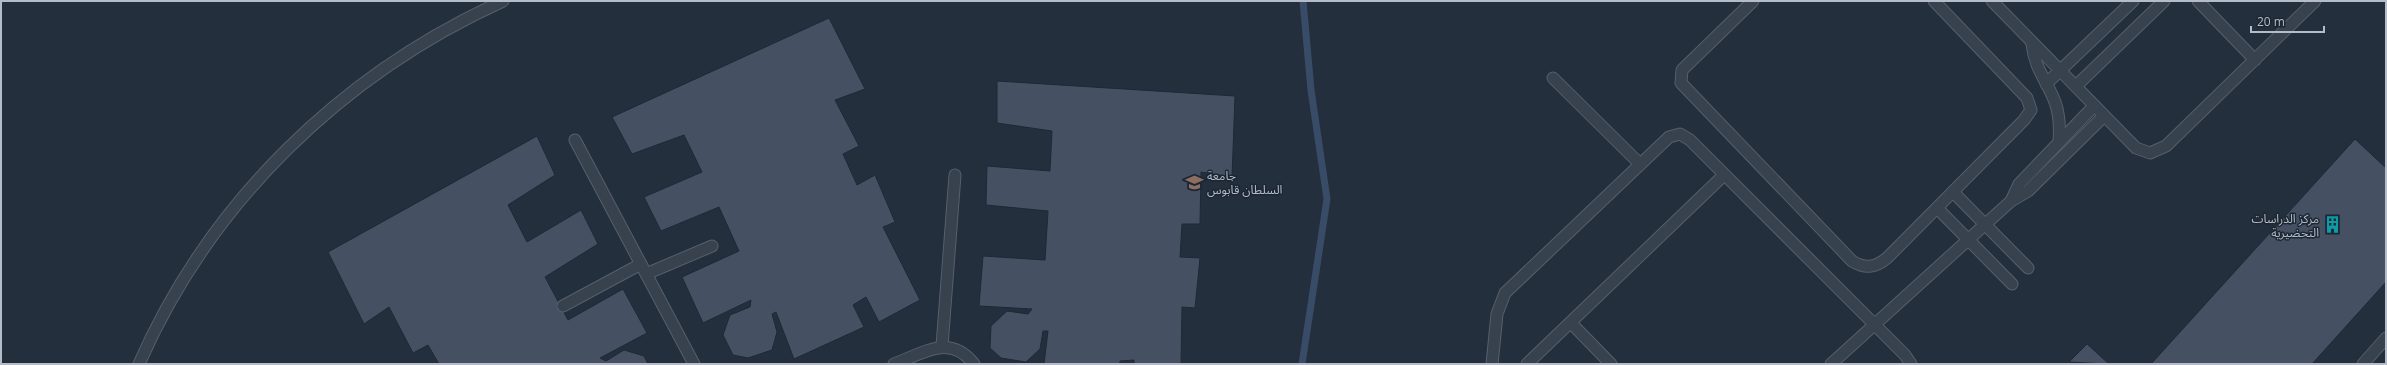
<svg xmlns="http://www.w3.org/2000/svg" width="2387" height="365" font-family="'Open Sans','Noto Sans Arabic',sans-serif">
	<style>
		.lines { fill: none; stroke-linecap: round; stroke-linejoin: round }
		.stream { stroke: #394c67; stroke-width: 7 }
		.building { fill: #455162; stroke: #1f2835 }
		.service-casing { stroke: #565f6c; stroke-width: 13 }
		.service { stroke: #38414e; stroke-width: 11 }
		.labels { text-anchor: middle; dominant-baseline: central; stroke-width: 3; stroke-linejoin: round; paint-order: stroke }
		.poi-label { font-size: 12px; fill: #b4bcc9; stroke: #1d2633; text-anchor: start }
	</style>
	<rect width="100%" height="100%" fill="#242f3e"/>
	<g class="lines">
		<!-- stream -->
		<path class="stream" d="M1302,364L1327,199L1311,90L1303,1"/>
	</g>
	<!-- building -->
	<g class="building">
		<path d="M829,18L865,89L835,100L859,146L843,154L857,185L875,175L895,222L883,227L920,300L879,322L866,297L853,305L864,327L794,359L776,312L772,314L777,332L772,350L748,358L733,355L723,335L730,315L750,307L751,300L703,323L682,277L739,251L719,207L661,231L644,197L702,172L684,135L632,154L612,117Z"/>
		<path d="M997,81L1235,96L1232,177L1201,172L1200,224H1182L1180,257L1200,258L1195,308L1182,307L1181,364H1134V360L1120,361V364H1044L1048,331H1043L1040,349L1026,362L1001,358L990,348L991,326L1007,311L1028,314L1032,309L979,306L983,256L1045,260L1048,211L986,205L987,166L1050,171L1052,131L997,123Z"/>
		<path d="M537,136L555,175L508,205L527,242L581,210L598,244L545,277L568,320L623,289L647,333L600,358L606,361L624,350L644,356L648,364H439L428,345L413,353L389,307L364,324L328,252Z"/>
		<path d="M2355,139L2386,168V282L2312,364H2151Z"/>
		<path d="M2087,344L2109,364H2108L2069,362Z"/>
	</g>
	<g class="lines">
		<defs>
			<g id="service">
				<path d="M1753,1L1682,70L1681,83L1852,261C1865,269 1875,268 1887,258L2024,120L2031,110L2027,98L1934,1"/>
				<path d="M1992,1L2136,148L2150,153L2166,146L2315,1"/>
				<path d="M2198,1L2255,60"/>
				<path d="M2032,44C2035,71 2048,81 2056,105C2060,118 2060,129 2059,142"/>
				<path d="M1553,78L1640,164"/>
				<path d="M2046,84L2133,1"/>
				<path d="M2076,86L2164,1"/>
				<path d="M575,140L694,364"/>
				<path d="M1953,192L2028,268"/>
				<path d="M2011,201L2019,184L2094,106"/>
				<path d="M1937,208L2012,284"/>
				<path d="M646,274L712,246"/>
				<path d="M563,306L641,264"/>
				<path d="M1571,323L1611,364"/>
				<path d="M942,346L955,175"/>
				<path d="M139,364C210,202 342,74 503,1"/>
				<path d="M894,364C924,353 950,333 974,364"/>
				<path d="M1492,364L1497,314L1505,293L1669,137L1680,134L1690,140L1905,355L1911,364"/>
				<path d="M1527,364L1724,175"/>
				<path d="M1831,364L2011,201L2028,191L2104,116"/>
				<path d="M2363,364L2386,338"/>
			</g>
		</defs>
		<!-- service casing -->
		<use href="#service" class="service-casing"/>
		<!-- service -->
		<use href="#service" class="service"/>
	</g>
	<!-- icons -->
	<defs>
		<symbol id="university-bare" viewBox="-9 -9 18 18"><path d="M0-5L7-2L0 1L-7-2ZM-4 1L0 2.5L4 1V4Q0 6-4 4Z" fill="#8d6e63" stroke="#1d2633" stroke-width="2.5" paint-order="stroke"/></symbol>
		<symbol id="building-bare" viewBox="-9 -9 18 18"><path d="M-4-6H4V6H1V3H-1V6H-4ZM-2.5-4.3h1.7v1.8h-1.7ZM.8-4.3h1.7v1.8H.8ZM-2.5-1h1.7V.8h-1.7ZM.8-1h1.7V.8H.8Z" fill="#0f9aa8" stroke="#1d2633" stroke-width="2.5" paint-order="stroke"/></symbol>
	</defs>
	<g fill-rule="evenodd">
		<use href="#university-bare" x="1182" y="170" width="25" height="25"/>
		<use href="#building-bare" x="2320" y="212" width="25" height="25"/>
	</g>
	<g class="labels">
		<!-- poi labels -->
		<g class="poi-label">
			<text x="1207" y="175">جامعة<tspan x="1207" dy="14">السلطان قابوس</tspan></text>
			<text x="2319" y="218" text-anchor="end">مركز الدراسات<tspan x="2319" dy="14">التحضيرية</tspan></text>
		</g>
	</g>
	<!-- border -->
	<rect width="2387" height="365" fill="none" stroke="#b4bcc9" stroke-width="4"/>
	<!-- scale -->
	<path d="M2251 26v6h73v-6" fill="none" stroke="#b4bcc9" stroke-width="2"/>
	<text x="2257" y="26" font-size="12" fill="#b4bcc9" stroke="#1d2633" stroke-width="3" paint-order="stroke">20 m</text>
</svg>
